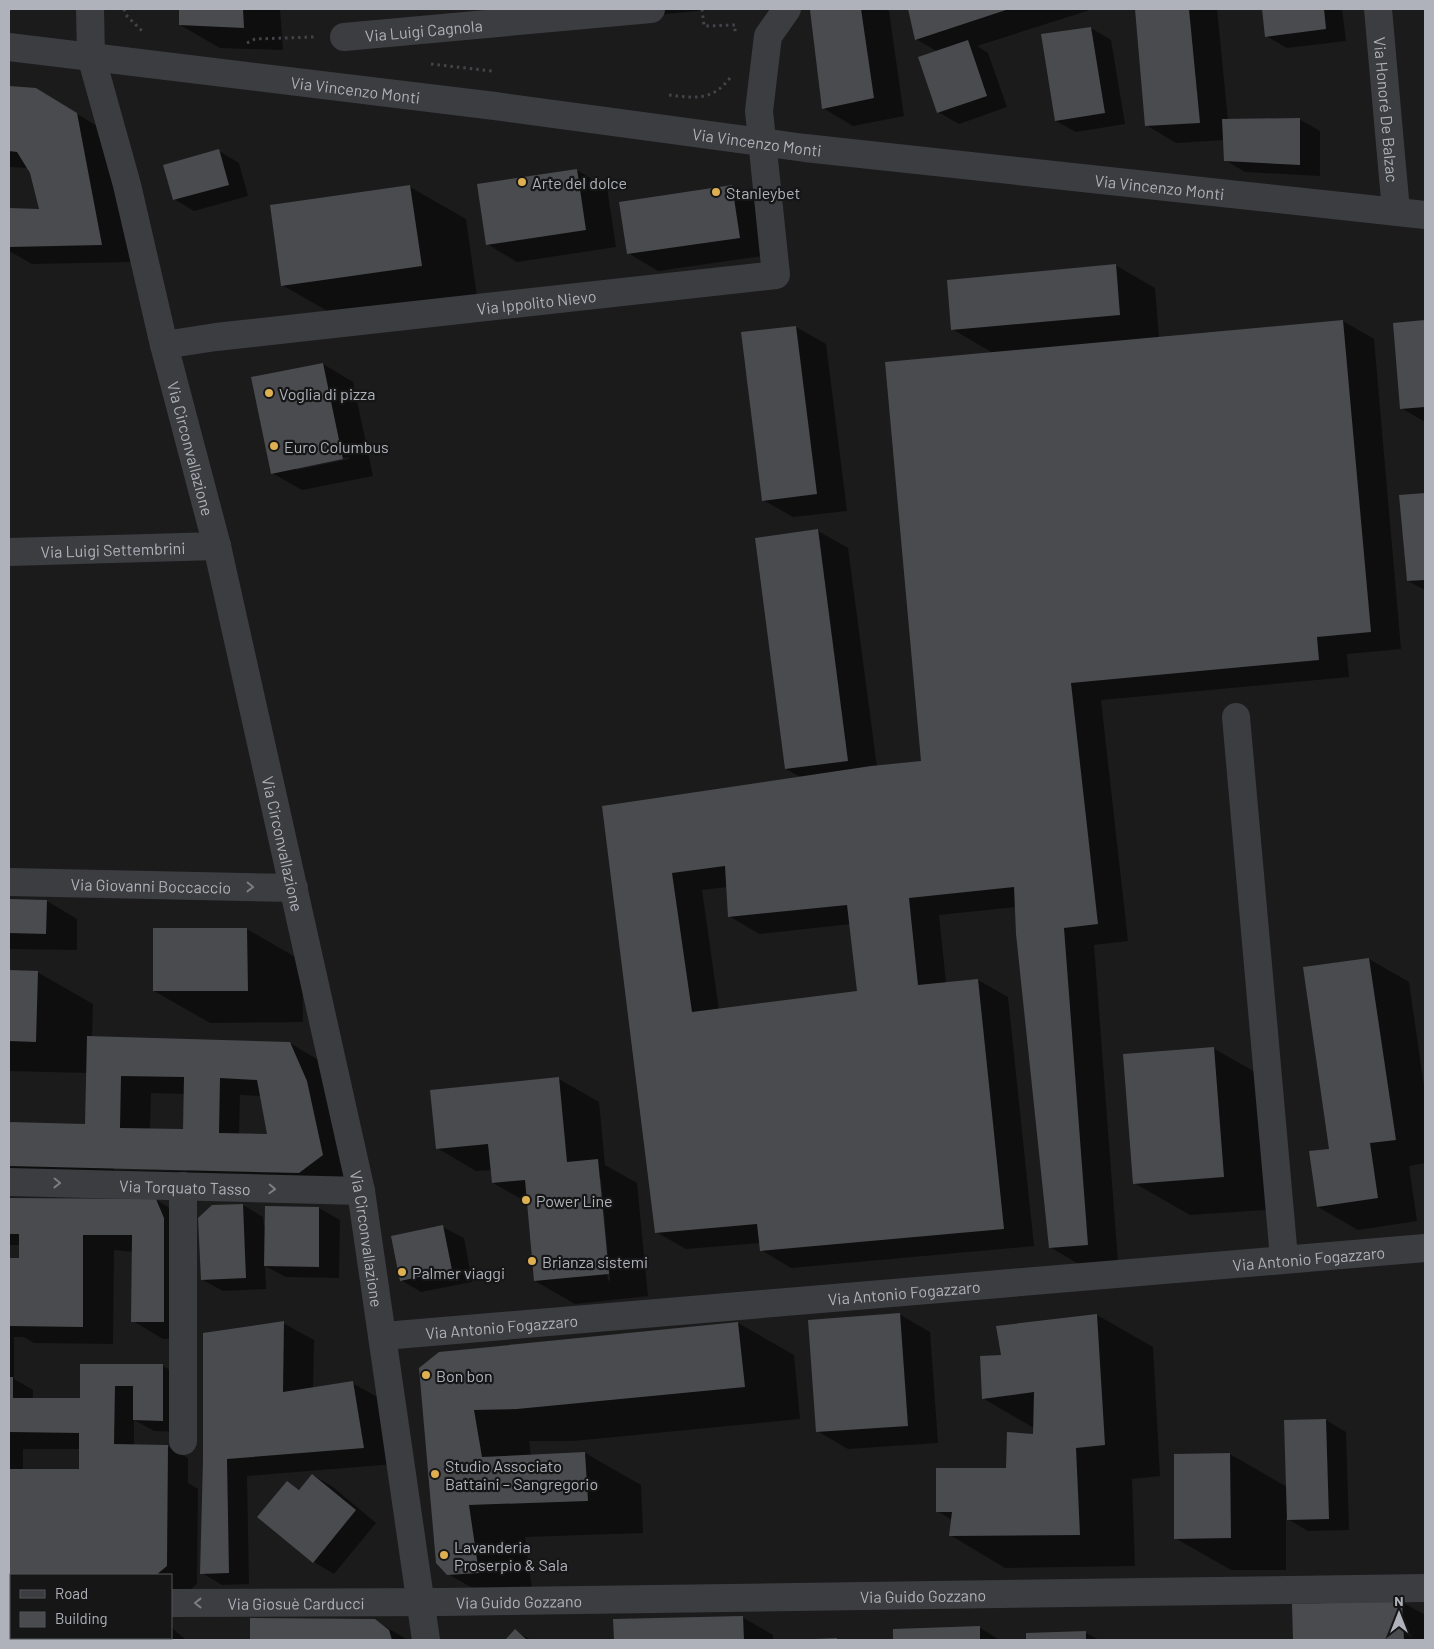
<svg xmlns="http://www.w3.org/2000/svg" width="1434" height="1649" font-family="Barlow,sans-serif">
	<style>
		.shadow { fill: #0007; fill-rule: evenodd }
		.building { fill: #4a4b4e; fill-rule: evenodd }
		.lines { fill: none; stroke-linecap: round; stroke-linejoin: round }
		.path { stroke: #424448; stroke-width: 3; stroke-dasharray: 2.5 4; stroke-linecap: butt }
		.minor { stroke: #3c3d41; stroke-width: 28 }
		.oneway { stroke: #7b7d84 }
		.poi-dot { fill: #deb051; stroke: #161617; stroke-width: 2 }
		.labels { text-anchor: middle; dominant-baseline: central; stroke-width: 4.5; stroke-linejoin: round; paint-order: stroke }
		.street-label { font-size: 16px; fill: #afb2ba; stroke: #161617 }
		.poi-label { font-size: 16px; fill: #afb2ba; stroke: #161617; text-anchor: start }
	</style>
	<rect width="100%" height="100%" fill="#1b1b1c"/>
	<!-- shadow -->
	<g class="shadow">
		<path d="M180,9H280L283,50L220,48L180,25Z"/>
		<path d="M622,9H716L637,17Z"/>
		<path d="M817,9H885L889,11L904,116L853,126L823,108L812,11Z"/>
		<path d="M909,9H1093L977,46L988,53L1007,107L959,124L938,112V52L916,39Z"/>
		<path d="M1136,9H1217L1228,120L1299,119L1320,131V176L1245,172L1225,160L1224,140L1176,143L1146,125Z"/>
		<path d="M1263,9H1342L1346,41L1287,48L1266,36Z"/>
		<path d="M1091,28L1111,40L1125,124L1076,132L1056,121Z"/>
		<path d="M9,88L36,89L107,132L132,262L32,264L9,251V209L41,210L29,168L9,167Z"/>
		<path d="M219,151L239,163L248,196L194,211L174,199Z"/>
		<path d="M577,170L607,188L616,247L517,262L487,244Z"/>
		<path d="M410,187L466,219L477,297L338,317L282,285Z"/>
		<path d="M732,187L762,204L770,255L658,271L628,253Z"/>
		<path d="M1115,265L1155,288L1159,338L1343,321L1374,339L1401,649L1347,654L1349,677L1101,700L1128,941L1094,945L1118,1262L1080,1265L1050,1247L1016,907L939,915L946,983L978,980L1008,997L1034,1246L791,1268L761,1250L760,1243L686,1249L656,1232L604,807L802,778L786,769L818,531L848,548L877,767L923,763L993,353L952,329ZM727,887L729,916L759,934L851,924L858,992L719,1010L702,890Z"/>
		<path d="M1425,321V422L1401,408L1394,324Z"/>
		<path d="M796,327L826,344L847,511L793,517L763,500Z"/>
		<path d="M323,364L353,382L373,476L302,490L272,473ZM349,457V459L296,470V467Z"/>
		<path d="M1425,494V590L1408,581L1401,496Z"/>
		<path d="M9,900L47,901L77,919V950L9,949Z"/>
		<path d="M247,929L302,961L303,1022L210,1023L154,991Z"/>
		<path d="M1369,959L1409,982L1425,1093V1163L1409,1166L1417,1221L1358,1230L1318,1207L1331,1150L1304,968Z"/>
		<path d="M9,971L37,972L93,1004L92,1038L290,1043L320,1061L353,1173L330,1189L9,1177V1123L86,1125L87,1073L9,1071ZM151,1093L185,1094L184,1131L150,1130ZM240,1095L261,1096L268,1135H239ZM114,1167L188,1169V1171L114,1170Z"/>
		<path d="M1213,1048L1269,1080L1279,1209L1190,1215L1134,1183Z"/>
		<path d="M559,1079L599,1102L605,1165L637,1183L648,1296L575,1304L535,1281L528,1203L493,1183L492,1170L476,1171L437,1148L431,1091ZM598,1179H601L610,1280L608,1281Z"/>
		<path d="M9,1199L156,1200L187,1218L194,1339H163L133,1321V1252L114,1250L113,1344L34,1343L24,1337H14V1379L33,1390V1399H81L163,1366L183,1378V1432L154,1431L134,1420V1446H167L188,1458V1483L198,1489L197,1584L175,1602H171V1575H11V1607H9V1259H21V1245H9ZM23,1449H80L83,1471L23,1470Z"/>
		<path d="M243,1205L263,1217L264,1226H266V1207L319,1208L340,1220L339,1278L286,1277L265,1266L266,1289L223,1291L203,1280Z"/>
		<path d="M443,1227L464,1238L472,1282L421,1292L401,1280Z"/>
		<path d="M899,1314L930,1332L938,1443L848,1449L817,1431Z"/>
		<path d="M1097,1315L1153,1347L1160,1476L1132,1479L1135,1566L1005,1568L950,1535L952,1520L937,1511L1007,1469L1034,1435V1428L984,1399Z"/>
		<path d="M283,1323L314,1340L313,1389L352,1383L383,1400L394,1464L247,1476L249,1584L222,1585L202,1573L205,1460Z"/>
		<path d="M738,1323L794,1355L800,1419L573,1441H529L531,1456L585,1453L641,1485L643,1533L525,1537L534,1604L504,1606L448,1574L439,1353Z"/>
		<path d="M1326,1420L1346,1432L1349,1530L1308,1531L1286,1518V1570H1231L1175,1538L1230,1454L1287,1487Z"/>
		<path d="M313,1475L333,1487L376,1523L334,1574L314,1562L287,1482L300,1490Z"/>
		<path d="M1402,1602L1425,1615V1640H1294L1293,1605Z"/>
		<path d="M742,1617L773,1635V1640H615V1620Z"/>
		<path d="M251,1619L374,1620L408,1640H251Z"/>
		<path d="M9,1620H11V1638H171V1627L186,1640H9Z"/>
		<path d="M980,1628L1000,1640H894V1630Z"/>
		<path d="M515,1631L531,1640H506Z"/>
		<path d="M1086,1633L1099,1640H1027V1634Z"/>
	</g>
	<!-- building -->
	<g class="building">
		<path d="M179,9H243L244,28L179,25Z"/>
		<path d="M813,9H861L874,98L822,109L810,10Z"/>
		<path d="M908,9H1009L915,40Z"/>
		<path d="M1135,9H1189L1200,123L1145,126Z"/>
		<path d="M1262,9H1324L1326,29L1265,37Z"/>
		<path d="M1091,27L1105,113L1055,121L1041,34Z"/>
		<path d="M968,40L987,96L937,113L918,57Z"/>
		<path d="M9,86L36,88L77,113L102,245L9,247V208L39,209L30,173L17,152L9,151Z"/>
		<path d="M1300,118V165L1224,161L1222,119Z"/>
		<path d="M219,149L229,185L173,200L163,165Z"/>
		<path d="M577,169L586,230L486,245L477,184Z"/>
		<path d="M410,185L422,266L281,286L270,205Z"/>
		<path d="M732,185L740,238L627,254L619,202Z"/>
		<path d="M1116,264L1120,315L951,330L947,280Z"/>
		<path d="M1343,320L1371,632L1317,637L1319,660L1071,683L1098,924L1064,928L1088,1245L1049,1248L1016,934L1014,887L909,898L918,985L978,979L1004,1229L760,1251L757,1224L655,1233L602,806L871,766L921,761L885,362ZM725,866L728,917L847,905L857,991L692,1012L672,873Z"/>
		<path d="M1425,320V407L1400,409L1393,323Z"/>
		<path d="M796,326L817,494L762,501L741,332Z"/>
		<path d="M323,363L343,459L271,474L251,377Z"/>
		<path d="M1425,493V580L1407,581L1399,495Z"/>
		<path d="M818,529L848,761L785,769L755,538Z"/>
		<path d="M9,899L47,900L46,934L9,933Z"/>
		<path d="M153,928H247L248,991H153Z"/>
		<path d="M1369,958L1396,1140L1370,1143L1378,1198L1317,1207L1309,1151L1329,1149L1303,967Z"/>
		<path d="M9,970L38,971L36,1042L9,1041Z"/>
		<path d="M87,1036L290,1042L307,1081L323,1155L299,1173L9,1166V1122L85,1124ZM121,1076L184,1077L183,1129L120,1128ZM220,1078L257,1080L267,1134L219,1133Z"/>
		<path d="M1214,1047L1224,1177L1133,1184L1123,1054Z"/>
		<path d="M559,1077L567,1162L598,1159L609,1274L534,1281L525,1180L492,1183L488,1144L436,1149L430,1090Z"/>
		<path d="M9,1198L156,1199L164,1218V1322H131L132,1235H83V1327L9,1326V1258H19V1234H9Z"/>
		<path d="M243,1204L246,1278L201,1280L198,1218L212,1205Z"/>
		<path d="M265,1206L319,1207V1267L264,1266Z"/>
		<path d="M443,1225L452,1270L400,1281L391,1236Z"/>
		<path d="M900,1313L908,1426L816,1432L808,1320Z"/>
		<path d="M1097,1314L1105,1445L1076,1448L1080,1535L949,1536L952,1512H936V1468H1006L1007,1432L1033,1434L1034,1392L982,1399L980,1356L1001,1355L996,1326Z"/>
		<path d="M284,1321L283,1392L353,1381L364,1448L227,1459L229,1573L200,1574L203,1460V1333Z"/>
		<path d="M738,1322L745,1387L517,1409L474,1410L482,1457L585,1452L588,1501L469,1505L479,1573L447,1575L436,1563L419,1368L439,1352Z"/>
		<path d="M80,1364H163V1421L133,1420V1386H115L114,1444L168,1445L167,1566L156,1575H11V1585H9V1469H79V1433L9,1432V1377H13V1398H80Z"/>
		<path d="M1326,1419L1329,1519L1287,1520L1284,1420Z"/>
		<path d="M1230,1453L1231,1538L1174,1539V1454Z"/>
		<path d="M312,1474L356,1510L313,1563L257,1517L287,1481L299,1490Z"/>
		<path d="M1402,1601L1404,1640H1293L1292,1604Z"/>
		<path d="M743,1616L744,1640H614L613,1619Z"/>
		<path d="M250,1618L375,1619L389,1630L392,1640H250Z"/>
		<path d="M9,1619H11V1638H168V1640H9Z"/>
		<path d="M980,1626V1640H893V1629Z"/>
		<path d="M515,1629L527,1640H505Z"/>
		<path d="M1086,1631V1640H1026V1633Z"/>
		<path d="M837,1638V1640H814V1639Z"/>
	</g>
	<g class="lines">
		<!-- path -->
		<g class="path">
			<path d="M124,9L126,15L142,31"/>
			<path d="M702,9L704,26L735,25V32"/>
			<path d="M9,11V9"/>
			<path d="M247,43L255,39L314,37"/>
			<path d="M431,64L492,71"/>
			<path d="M669,95C696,98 712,101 730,78"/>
		</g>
		<!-- minor -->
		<g class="minor">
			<path id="s1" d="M90,9L91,56L127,185L164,345L217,546L361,1191L426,1640"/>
			<path id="s2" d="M1378,9L1396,211"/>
			<path id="s3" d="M344,37L651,9"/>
			<path id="s4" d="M9,47L495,106L805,148L1425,215"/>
			<path id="s5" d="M164,345L216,337L776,275L759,111L768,36L787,9"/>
			<path id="s6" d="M9,552L217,546"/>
			<path d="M1236,717L1284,1258"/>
			<path id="s7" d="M9,882L294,888"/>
			<path id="s8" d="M9,1182L361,1191"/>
			<path d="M183,1186V1441"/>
			<path id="s9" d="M384,1336L1425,1248"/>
			<path d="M9,1603H11"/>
			<path id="s10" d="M171,1603L443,1602L1425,1588"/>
		</g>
	</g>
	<!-- one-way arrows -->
	<defs><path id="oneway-chevron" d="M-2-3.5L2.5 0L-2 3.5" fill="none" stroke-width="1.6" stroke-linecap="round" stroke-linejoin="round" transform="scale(1.25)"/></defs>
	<g class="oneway">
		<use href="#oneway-chevron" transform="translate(250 887) rotate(1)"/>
		<use href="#oneway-chevron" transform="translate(57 1183) rotate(1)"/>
		<use href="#oneway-chevron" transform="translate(272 1189) rotate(2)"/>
		<use href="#oneway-chevron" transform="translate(198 1603) rotate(180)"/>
	</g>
	<!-- markers -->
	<g class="poi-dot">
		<circle cx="522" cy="182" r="5"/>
		<circle cx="716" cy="192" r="5"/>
		<circle cx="269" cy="393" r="5"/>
		<circle cx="274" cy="446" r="5"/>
		<circle cx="526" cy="1200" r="5"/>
		<circle cx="532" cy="1261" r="5"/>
		<circle cx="402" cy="1272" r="5"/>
		<circle cx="426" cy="1375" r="5"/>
		<circle cx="435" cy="1474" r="5"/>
		<circle cx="444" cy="1555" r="5"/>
	</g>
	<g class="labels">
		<!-- street labels -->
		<g class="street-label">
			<text stroke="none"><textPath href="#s3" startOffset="80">Via Luigi Cagnola</textPath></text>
			<text stroke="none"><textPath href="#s4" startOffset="349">Via Vincenzo Monti</textPath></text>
			<text stroke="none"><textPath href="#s2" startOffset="101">Via Honoré De Balzac</textPath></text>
			<text stroke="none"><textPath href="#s4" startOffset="754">Via Vincenzo Monti</textPath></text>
			<text stroke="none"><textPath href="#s4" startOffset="1159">Via Vincenzo Monti</textPath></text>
			<text stroke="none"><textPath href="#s5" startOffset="375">Via Ippolito Nievo</textPath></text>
			<text stroke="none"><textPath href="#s1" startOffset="452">Via Circonvallazione</textPath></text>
			<text stroke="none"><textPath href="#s6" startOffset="104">Via Luigi Settembrini</textPath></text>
			<text stroke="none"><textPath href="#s1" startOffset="858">Via Circonvallazione</textPath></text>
			<text stroke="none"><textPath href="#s7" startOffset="142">Via Giovanni Boccaccio</textPath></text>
			<text stroke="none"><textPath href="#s8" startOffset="176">Via Torquato Tasso</textPath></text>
			<text stroke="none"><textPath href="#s1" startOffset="1262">Via Circonvallazione</textPath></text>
			<text stroke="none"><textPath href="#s9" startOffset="928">Via Antonio Fogazzaro</textPath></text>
			<text stroke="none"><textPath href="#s9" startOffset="522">Via Antonio Fogazzaro</textPath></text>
			<text stroke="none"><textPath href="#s9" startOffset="118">Via Antonio Fogazzaro</textPath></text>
			<text stroke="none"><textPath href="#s10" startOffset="752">Via Guido Gozzano</textPath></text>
			<text stroke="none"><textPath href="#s10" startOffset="348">Via Guido Gozzano</textPath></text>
			<text stroke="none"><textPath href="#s10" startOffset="125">Via Giosuè Carducci</textPath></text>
		</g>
		<!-- poi labels -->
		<g class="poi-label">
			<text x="532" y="182">Arte del dolce</text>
			<text x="726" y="192">Stanleybet</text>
			<text x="279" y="393">Voglia di pizza</text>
			<text x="284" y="446">Euro Columbus</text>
			<text x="536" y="1200">Power Line</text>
			<text x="542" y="1261">Brianza sistemi</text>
			<text x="412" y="1272">Palmer viaggi</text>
			<text x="436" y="1375">Bon bon</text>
			<text x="445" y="1465">Studio Associato<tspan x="445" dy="18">Battaini – Sangregorio</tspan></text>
			<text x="454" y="1546">Lavanderia<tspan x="454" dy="18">Proserpio &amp; Sala</tspan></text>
		</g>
	</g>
	<!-- border -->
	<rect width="1434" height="1649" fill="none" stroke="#afb2ba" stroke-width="20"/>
	<!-- legend -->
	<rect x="10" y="1574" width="162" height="65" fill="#161617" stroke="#535458"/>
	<rect x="20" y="1590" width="25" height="8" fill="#3c3d41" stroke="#535458"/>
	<text x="55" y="1599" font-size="15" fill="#afb2ba">Road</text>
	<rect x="20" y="1612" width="25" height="15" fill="#4a4b4e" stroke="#535458"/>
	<text x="55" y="1624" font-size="15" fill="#afb2ba">Building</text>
	<!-- north arrow -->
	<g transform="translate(1399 1614)" stroke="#161617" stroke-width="4" paint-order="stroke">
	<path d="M0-4L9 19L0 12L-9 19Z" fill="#afb2ba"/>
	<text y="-8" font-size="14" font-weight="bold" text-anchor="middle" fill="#afb2ba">N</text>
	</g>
</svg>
